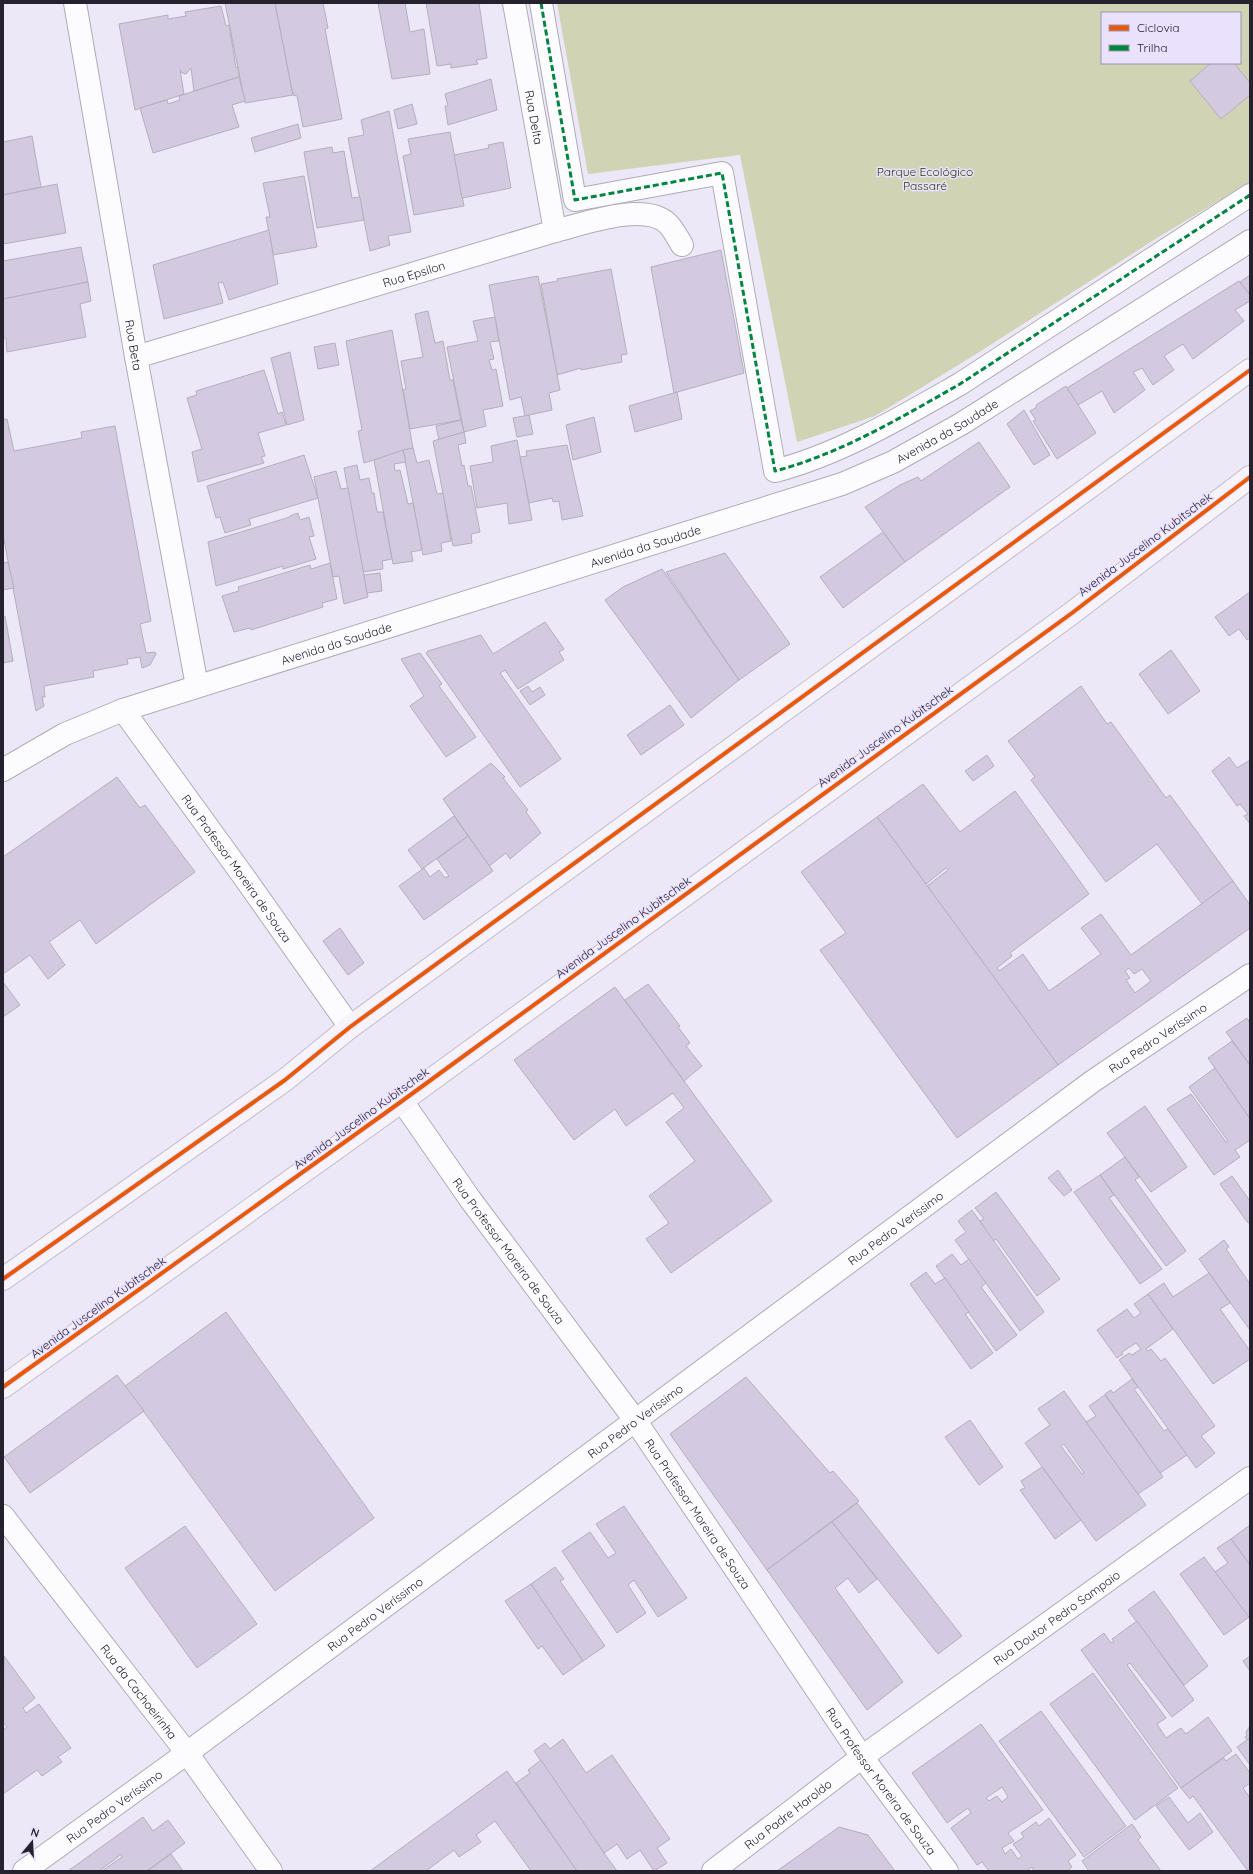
<svg xmlns="http://www.w3.org/2000/svg" width="1253" height="1874" font-family="Quicksand,sans-serif">
	<style>
		.green { fill: #d0d3b4; fill-rule: evenodd }
		.building { fill: #d3cae2; stroke: #b3afbb; fill-rule: evenodd }
		.lines { fill: none; stroke-linecap: round; stroke-linejoin: round }
		.minor-casing { stroke: #afabb7; stroke-width: 24 }
		.major-casing { stroke: #c2bdcb; stroke-width: 24 }
		.minor { stroke: #fcfcfe; stroke-width: 22 }
		.major { stroke: #f6f3fa; stroke-width: 22 }
		.quiet { stroke: #00873e; stroke-width: 3; stroke-dasharray: 6 3; stroke-linecap: butt }
		.cycleway-casing { stroke: #eae2fd; stroke-width: 6 }
		.cycleway { stroke: #e8590c; stroke-width: 4 }
		.labels { text-anchor: middle; dominant-baseline: central; stroke-width: 3; stroke-linejoin: round; paint-order: stroke }
		.street-label { font-size: 12px; fill: #25212e; stroke: #eae2fd }
		.park-label { font-size: 12px; fill: #303408; stroke: #eae2fd }
	</style>
	<rect width="100%" height="100%" fill="#ede8f7"/>
	<!-- green -->
	<path class="green" d="M557,3H1250V182L1157,238L981,351L875,416L797,442L740,155L588,174ZM1102,13H1240V63H1102Z"/>
	<!-- building -->
	<g class="building">
		<path d="M225,3H275L293,95L245,103Z"/>
		<path d="M275,3H323L328,28L325,29L342,119L303,127L297,96L293,95Z"/>
		<path d="M378,3H405L410,32L424,29L430,74L392,79Z"/>
		<path d="M426,3H479L487,58L476,60L478,64L451,68V64L437,66Z"/>
		<path d="M221,6L226,26L229,25L236,68L238,67L239,77L194,91L191,68L186,74L182,73L180,70L184,94L135,110L119,24L168,15V19L186,16L185,12Z"/>
		<path d="M1211,63H1234L1250,83V95L1221,119L1190,81Z"/>
		<path d="M239,77L245,101L232,105L239,127L153,153L140,108L167,100L168,104L180,100L179,96Z"/>
		<path d="M491,79L497,110L448,125L445,106H448L445,94Z"/>
		<path d="M412,104L417,124L398,129L394,110Z"/>
		<path d="M389,111L411,232L388,236L390,245L370,251L348,138L364,135L361,120Z"/>
		<path d="M298,124L301,138L255,152L251,138Z"/>
		<path d="M450,132L464,206L414,215L403,156L411,154L408,139Z"/>
		<path d="M32,136L41,187L3,195V142Z"/>
		<path d="M503,142L511,188L462,198L454,155L489,148L488,145Z"/>
		<path d="M332,147L333,153L344,151L352,198L360,197L364,220L317,228L304,152Z"/>
		<path d="M304,176L317,247L273,255L266,217H270L263,183Z"/>
		<path d="M57,184L66,233L3,244V195Z"/>
		<path d="M269,230L278,284L229,300L223,282L218,283L223,303L164,319L153,265Z"/>
		<path d="M81,247L88,282L3,299V261Z"/>
		<path d="M721,250L744,373L674,393L651,267Z"/>
		<path d="M611,269L627,354L621,355L622,362L581,370V368L557,375L541,284L558,281L557,279Z"/>
		<path d="M1250,275V295L1240,282Z"/>
		<path d="M538,276L560,390L549,393L552,410L525,416L521,397L510,400L489,285Z"/>
		<path d="M1239,281L1250,295V301L1235,310L1244,321L1193,359L1183,344L1164,356L1174,370L1153,385L1142,368L1133,372L1145,390L1114,413L1102,391L1078,405L1067,388Z"/>
		<path d="M88,282L91,301L80,304L86,337L7,352L6,338H3V299Z"/>
		<path d="M428,311L435,343L443,341L450,380H453L461,420L410,429L403,390L406,389L401,361L423,357L415,314Z"/>
		<path d="M495,317L499,341L490,342L494,359L489,360L492,370L496,369L503,406L483,410L486,426L464,432L447,347L478,341L473,321Z"/>
		<path d="M392,330L413,448L364,463L358,431L362,430L346,341Z"/>
		<path d="M335,343L339,365L318,369L314,347Z"/>
		<path d="M290,352L304,420L287,425L271,358Z"/>
		<path d="M264,370L278,414L282,412L286,425L258,433L265,456L261,457L264,463L198,482L192,452L202,449L187,398L197,395L196,391Z"/>
		<path d="M1066,386L1096,433L1057,459L1033,421L1036,420L1030,411L1037,407L1036,405Z"/>
		<path d="M677,392L682,419L635,432L629,406Z"/>
		<path d="M1024,410L1050,455L1034,465L1007,424Z"/>
		<path d="M3,414L4,420L7,419L14,451L82,438L81,432L115,426L151,621L140,624L146,653L155,652L156,654L150,665L142,668L140,657L127,659L128,664L93,671L94,677L44,686L45,697H42L44,706L36,711L3,534Z"/>
		<path d="M529,415L533,434L517,437L513,418Z"/>
		<path d="M594,417L601,452L573,460L566,425Z"/>
		<path d="M461,420L464,432L439,440L436,426Z"/>
		<path d="M464,432L466,443L458,445L462,466L464,465L468,486H471L480,532L471,534L472,543L453,546L433,441Z"/>
		<path d="M517,440L532,520L509,524L507,503L477,508L470,466L493,462L491,446Z"/>
		<path d="M979,442L1010,487L905,562L865,507L900,485L918,477L921,481Z"/>
		<path d="M567,445L583,516L562,520L559,501L553,502L552,498L529,503L520,457L527,456L526,451Z"/>
		<path d="M413,448L417,463L429,460L437,494L443,493L451,541L441,543L442,551L423,555L403,450Z"/>
		<path d="M403,450L406,462L394,464L395,471L400,470L408,504L413,503L422,550L411,552L413,561L393,564L374,460Z"/>
		<path d="M304,455L318,498L249,519L251,525L225,533L220,517L216,518L207,486Z"/>
		<path d="M357,465L360,480L369,478L372,493H374L377,512H383L392,559L382,561L383,569L363,572L344,468Z"/>
		<path d="M336,471L341,489L348,488L368,597L344,604L339,576L333,577L314,477Z"/>
		<path d="M298,513L300,520L309,517L314,536L309,537L316,559L283,569V566L216,586L208,542L290,517V516Z"/>
		<path d="M883,532L905,562L843,608L820,577Z"/>
		<path d="M725,553L790,644L739,680L666,572Z"/>
		<path d="M8,562L14,588L3,590V563Z"/>
		<path d="M330,563L337,599L322,603L323,607L251,630L250,628L234,632L222,596L239,591L238,587L310,565L311,569Z"/>
		<path d="M662,569L739,680L691,718L605,600L623,587Z"/>
		<path d="M380,573L382,591L367,593L364,575Z"/>
		<path d="M1250,592V638L1247,640L1239,629L1229,636L1215,617Z"/>
		<path d="M5,616L13,661L3,663V617Z"/>
		<path d="M545,622L564,649L559,652L564,660L518,689L505,670L500,673L561,759L520,787L426,653L428,651L481,635L493,654Z"/>
		<path d="M1171,650L1200,691L1168,714L1139,674Z"/>
		<path d="M420,653L442,684L439,686L476,737L446,757L410,706L424,696L401,659Z"/>
		<path d="M528,686L532,692L540,687L545,695L530,705L520,691Z"/>
		<path d="M1081,686L1107,724L1111,722L1166,798L1170,795L1233,881L1202,904L1157,844L1106,882L1031,780L1035,777L1008,741Z"/>
		<path d="M670,705L684,725L641,755L627,735Z"/>
		<path d="M987,755L994,766L973,781L965,771Z"/>
		<path d="M1229,757L1237,768L1250,760V824L1244,816L1248,814L1240,804L1237,806L1212,771Z"/>
		<path d="M491,763L505,777L503,778L528,810L526,812L541,833L510,859L506,853L489,866L443,799Z"/>
		<path d="M117,777L140,808L145,805L195,872L96,944L80,920L49,942L65,965L48,979L30,955L3,974V857Z"/>
		<path d="M923,784L960,832L1015,791L1089,894L1010,953L1012,956L997,968L999,971L1023,954L1049,991L1101,954L1081,928L1101,914L1131,955L1233,881L1250,905V928L1058,1065L927,886L948,870L946,868L926,884L877,817ZM1129,968L1134,974L1142,969L1151,981L1135,993L1126,980L1130,978L1125,971Z"/>
		<path d="M454,816L468,836L422,869L408,850Z"/>
		<path d="M877,817L1058,1065L957,1138L820,950L846,933L801,872Z"/>
		<path d="M468,836L493,871L424,920L399,886L424,868L430,877L439,870L445,878L449,876L437,859Z"/>
		<path d="M340,928L364,963L348,975L323,941Z"/>
		<path d="M3,982L20,1005L3,1017Z"/>
		<path d="M648,984L680,1026L678,1027L690,1043L686,1046L702,1066L684,1081L625,1000Z"/>
		<path d="M615,987L772,1201L671,1273L646,1239L669,1223L649,1196L695,1161L666,1122L684,1108L673,1093L626,1126L615,1109L574,1140L514,1060Z"/>
		<path d="M1247,1018L1250,1023V1065L1226,1032Z"/>
		<path d="M1232,1041L1250,1065V1119L1208,1058Z"/>
		<path d="M1215,1068L1250,1119V1140L1235,1150L1240,1157L1214,1175L1167,1109L1191,1094L1226,1142L1228,1141L1189,1087Z"/>
		<path d="M1145,1106L1187,1167L1151,1192L1107,1133Z"/>
		<path d="M1125,1157L1139,1177L1135,1180L1186,1251L1166,1266L1100,1175Z"/>
		<path d="M1058,1170L1072,1190L1064,1196L1048,1178Z"/>
		<path d="M1100,1175L1114,1195L1109,1198L1162,1269L1140,1284L1074,1192Z"/>
		<path d="M1232,1176L1250,1201V1222L1248,1223L1220,1184Z"/>
		<path d="M996,1192L1060,1279L1037,1296L996,1239L993,1241L980,1221L984,1219L975,1208Z"/>
		<path d="M972,1210L1044,1312L1020,1331L955,1240L966,1232L958,1221Z"/>
		<path d="M1224,1240L1229,1247L1226,1249L1250,1284V1330L1199,1259Z"/>
		<path d="M952,1254L961,1265L969,1259L986,1283L981,1287L1017,1335L996,1351L936,1266Z"/>
		<path d="M926,1272L935,1284L945,1278L969,1312L965,1314L993,1353L971,1369L910,1284Z"/>
		<path d="M1209,1273L1230,1303L1220,1309L1250,1351V1359L1213,1384L1148,1294L1164,1283L1173,1297Z"/>
		<path d="M1148,1294L1173,1329L1146,1349L1148,1351L1151,1349L1161,1361L1165,1358L1215,1426L1201,1436L1215,1453L1196,1468L1119,1360L1129,1353L1132,1355L1141,1349L1136,1343L1122,1352L1123,1354L1117,1358L1097,1330L1127,1309L1134,1318L1141,1313L1134,1304Z"/>
		<path d="M226,1312L374,1518L275,1591L125,1386Z"/>
		<path d="M117,1375L144,1411L30,1493L4,1457Z"/>
		<path d="M746,1377L830,1473L833,1471L859,1501L767,1570L670,1434Z"/>
		<path d="M1132,1379L1138,1387L1134,1389L1164,1431L1168,1429L1187,1455L1160,1473L1105,1394L1111,1390L1113,1393Z"/>
		<path d="M1064,1391L1146,1505L1096,1541L1025,1443L1050,1425L1038,1409ZM1064,1444L1084,1473L1082,1474L1061,1446Z"/>
		<path d="M1105,1395L1163,1477L1138,1494L1086,1422L1096,1416L1089,1406Z"/>
		<path d="M970,1420L1003,1467L979,1485L945,1437Z"/>
		<path d="M1042,1467L1081,1520L1055,1539L1020,1490L1025,1488L1021,1481Z"/>
		<path d="M857,1503L962,1636L938,1654L832,1522Z"/>
		<path d="M624,1506L687,1598L658,1617L634,1580L628,1585L646,1613L617,1633L562,1551L590,1532L608,1558L616,1553L596,1524Z"/>
		<path d="M832,1522L877,1579L859,1593L848,1578L835,1588L903,1682L867,1710L767,1570Z"/>
		<path d="M1250,1525V1565L1231,1539Z"/>
		<path d="M185,1526L257,1624L197,1668L125,1568Z"/>
		<path d="M1231,1539L1250,1565V1619L1215,1572L1228,1563L1217,1548Z"/>
		<path d="M1204,1557L1249,1617L1224,1635L1180,1574Z"/>
		<path d="M555,1567L564,1579L560,1581L605,1646L583,1661L531,1584Z"/>
		<path d="M531,1584L583,1661L563,1675L542,1646L538,1649L505,1601Z"/>
		<path d="M1154,1591L1208,1666L1184,1685L1128,1610Z"/>
		<path d="M1137,1621L1194,1700L1172,1717L1130,1663L1127,1665L1166,1718L1157,1724L1166,1738L1181,1728L1186,1734L1208,1717L1232,1751L1181,1788L1081,1650L1104,1633L1111,1643L1114,1642L1112,1639Z"/>
		<path d="M4,1656L35,1698L23,1708L26,1713L39,1704L71,1748L58,1757L62,1762L42,1776L37,1770L3,1794V1730L7,1727L3,1722Z"/>
		<path d="M1250,1656V1671L1243,1661Z"/>
		<path d="M1093,1673L1178,1788L1135,1820L1050,1704Z"/>
		<path d="M1041,1711L1126,1826L1084,1857L999,1741Z"/>
		<path d="M981,1724L1043,1810L1008,1833L1014,1841L1002,1848L1005,1854L1011,1849L1018,1859L1022,1856L1013,1844L1024,1837L1021,1833L1036,1822L1039,1826L1049,1818L1076,1855L1068,1861L1072,1867L1067,1871H1034L1032,1867L1027,1871H989L982,1862L977,1865L951,1828L971,1813L968,1808L947,1823L912,1773ZM1002,1787L1008,1797L1002,1802L997,1796L989,1801L986,1798Z"/>
		<path d="M1250,1726V1738L1247,1740L1245,1737L1247,1736L1246,1732Z"/>
		<path d="M1250,1738V1765L1237,1747Z"/>
		<path d="M563,1739L586,1773L612,1755L670,1839L657,1848L667,1863L654,1871L640,1850L627,1859L617,1844L604,1853L534,1751L545,1743L550,1749Z"/>
		<path d="M1236,1754L1250,1773V1783L1243,1788L1250,1798V1871H1248L1193,1796L1190,1799L1181,1788L1224,1758L1226,1761Z"/>
		<path d="M541,1760L604,1853L617,1871H577L516,1783L530,1773L528,1770Z"/>
		<path d="M507,1771L577,1871H531L495,1821L476,1835L481,1842L459,1857L454,1850L426,1871H370Z"/>
		<path d="M1169,1797L1188,1823L1200,1813L1213,1832L1189,1850L1156,1806Z"/>
		<path d="M143,1817L153,1831L168,1820L185,1843L147,1871H102L122,1857L120,1854L118,1857L99,1871H68Z"/>
		<path d="M1132,1824L1141,1837L1138,1840L1161,1871H1089L1082,1861Z"/>
		<path d="M839,1827L868,1835L895,1871H777Z"/>
		<path d="M171,1854L183,1871H147Z"/>
	</g>
	<g class="lines">
		<defs>
			<g id="minor">
				<path id="s1" d="M75,3L136,357L197,686"/>
				<path id="s2" d="M514,3L555,231"/>
				<path d="M541,3L575,200L722,173L775,471C840,454 902,417 960,384L1250,195"/>
				<path id="s3" d="M136,357L555,231C583,224 645,201 668,224C674,230 678,239 682,245"/>
				<path id="s4" d="M123,710L244,877L350,1027"/>
				<path id="s5" d="M3,770L65,734L123,710L842,484L893,462L961,424L1250,241"/>
				<path id="s6" d="M402,1101L470,1199L635,1420L862,1757L947,1871"/>
				<path id="s7" d="M3,1516L187,1753L271,1871"/>
				<path id="s8" d="M24,1871L187,1753L1093,1081L1250,975"/>
				<path id="s9" d="M713,1871L862,1757L1250,1478"/>
			</g>
			<g id="major">
				<path d="M3,1279L285,1080L350,1027L1250,370"/>
				<path d="M3,1387L402,1101L1072,613L1250,477"/>
			</g>
		</defs>
		<!-- minor casing -->
		<use href="#minor" class="minor-casing"/>
		<!-- major casing -->
		<use href="#major" class="major-casing"/>
		<!-- minor -->
		<use href="#minor" class="minor"/>
		<!-- major -->
		<use href="#major" class="major"/>
		<!-- quiet -->
		<path class="quiet" d="M541,3L575,200L722,173L775,471C840,454 902,417 960,384L1250,195"/>
		<defs>
			<g id="cycleway">
				<path d="M3,1279L285,1080L350,1027L1250,370"/>
				<path d="M3,1387L402,1101L1072,613L1250,477"/>
			</g>
		</defs>
		<!-- cycleway casing -->
		<use href="#cycleway" class="cycleway-casing"/>
		<!-- cycleway -->
		<use href="#cycleway" class="cycleway"/>
	</g>
	<g class="labels">
		<!-- street labels -->
		<g class="street-label">
			<text stroke="none"><textPath href="#s2" startOffset="116">Rua Delta</textPath></text>
			<text stroke="none"><textPath href="#s3" startOffset="290">Rua Epsilon</textPath></text>
			<text stroke="none"><textPath href="#s1" startOffset="347">Rua Beta</textPath></text>
			<text stroke="none"><textPath href="#s5" startOffset="1006">Avenida da Saudade</textPath></text>
			<text transform="translate(1145 544) rotate(-37)">Avenida Juscelino Kubitschek</text>
			<text stroke="none"><textPath href="#s5" startOffset="682">Avenida da Saudade</textPath></text>
			<text stroke="none"><textPath href="#s5" startOffset="358">Avenida da Saudade</textPath></text>
			<text transform="translate(885 736) rotate(-36)">Avenida Juscelino Kubitschek</text>
			<text stroke="none"><textPath href="#s4" startOffset="195">Rua Professor Moreira de Souza</textPath></text>
			<text transform="translate(623 927) rotate(-36)">Avenida Juscelino Kubitschek</text>
			<text stroke="none"><textPath href="#s8" startOffset="1407">Rua Pedro Veríssimo</textPath></text>
			<text transform="translate(361 1118) rotate(-36)">Avenida Juscelino Kubitschek</text>
			<text stroke="none"><textPath href="#s8" startOffset="1083">Rua Pedro Veríssimo</textPath></text>
			<text stroke="none"><textPath href="#s6" startOffset="184">Rua Professor Moreira de Souza</textPath></text>
			<text transform="translate(98 1307) rotate(-36)">Avenida Juscelino Kubitschek</text>
			<text stroke="none"><textPath href="#s8" startOffset="759">Rua Pedro Veríssimo</textPath></text>
			<text stroke="none"><textPath href="#s6" startOffset="508">Rua Professor Moreira de Souza</textPath></text>
			<text stroke="none"><textPath href="#s8" startOffset="435">Rua Pedro Veríssimo</textPath></text>
			<text stroke="none"><textPath href="#s9" startOffset="427">Rua Doutor Pedro Sampaio</textPath></text>
			<text stroke="none"><textPath href="#s7" startOffset="222">Rua da Cachoeirinha</textPath></text>
			<text stroke="none"><textPath href="#s6" startOffset="832">Rua Professor Moreira de Souza</textPath></text>
			<text stroke="none"><textPath href="#s8" startOffset="111">Rua Pedro Veríssimo</textPath></text>
			<text stroke="none"><textPath href="#s9" startOffset="94">Rua Padre Haroldo</textPath></text>
		</g>
		<!-- park labels -->
		<g class="park-label">
			<text x="925" y="171">Parque Ecológico<tspan x="925" dy="14">Passaré</tspan></text>
		</g>
	</g>
	<!-- border -->
	<rect width="1253" height="1874" fill="none" stroke="#25212e" stroke-width="8"/>
	<!-- legend -->
	<rect x="1101" y="12" width="140" height="52" fill="#eae2fd" stroke="#9b95aa"/>
	<rect x="1109" y="25" width="20" height="6" fill="#e8590c" stroke="#9b95aa"/>
	<text x="1137" y="32" font-size="12" fill="#25212e">Ciclovia</text>
	<rect x="1109" y="45" width="20" height="6" fill="#00873e" stroke="#9b95aa"/>
	<text x="1137" y="52" font-size="12" fill="#25212e">Trilha</text>
	<!-- north arrow -->
	<g transform="translate(32 1842) rotate(18)" stroke="#eae2fd" stroke-width="3" paint-order="stroke">
	<path d="M0-3L7 15L0 10L-7 15Z" fill="#25212e"/>
	<text y="-6" font-size="11" font-weight="bold" text-anchor="middle" fill="#25212e">N</text>
	</g>
</svg>
